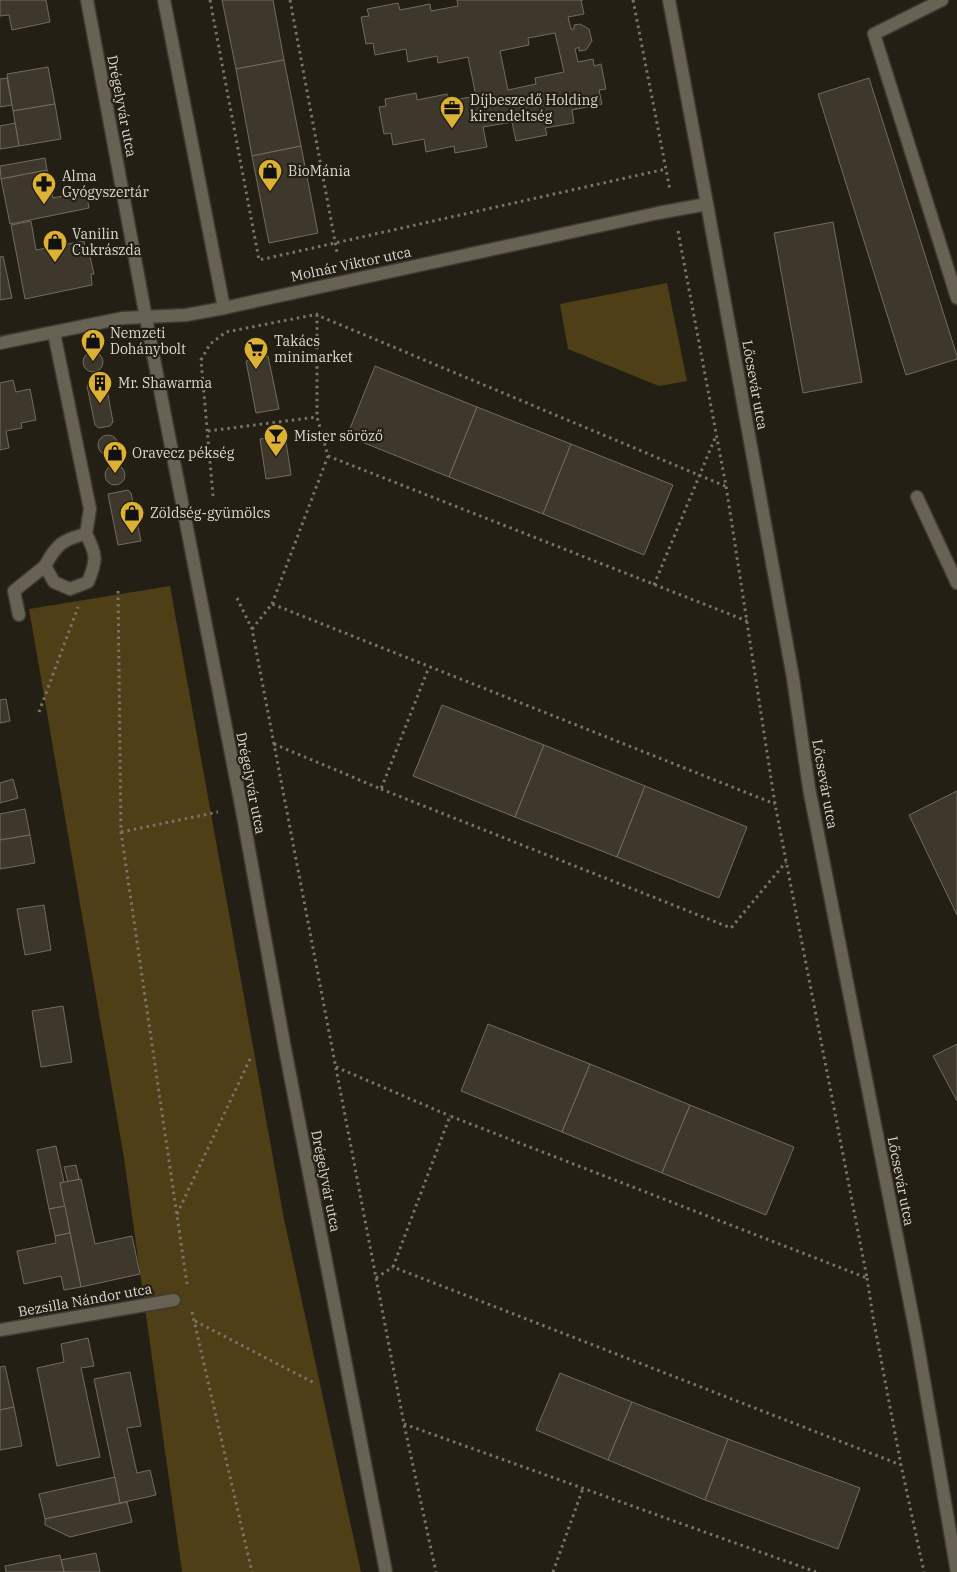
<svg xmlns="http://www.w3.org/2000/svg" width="957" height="1572" font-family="'IBM Plex Serif',serif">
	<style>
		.green { fill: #4e3f17 }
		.building { fill: #3d382b; stroke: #726c5e; fill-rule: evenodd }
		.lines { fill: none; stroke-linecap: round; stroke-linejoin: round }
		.lane-casing { stroke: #3f3b34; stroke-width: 15 }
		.street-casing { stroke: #3f3b34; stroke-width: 15 }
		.secondary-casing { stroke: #3f3b34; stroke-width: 15 }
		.path { stroke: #78746a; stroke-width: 3; stroke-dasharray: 2.5 4; stroke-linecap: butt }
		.lane { stroke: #676254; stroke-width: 12 }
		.street { stroke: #676254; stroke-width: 12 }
		.secondary { stroke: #676254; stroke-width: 12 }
		.labels { text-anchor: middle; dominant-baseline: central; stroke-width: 4.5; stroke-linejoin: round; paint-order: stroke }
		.poi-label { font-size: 14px; fill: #dcd9d1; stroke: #241f14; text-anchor: start }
		.street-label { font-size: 14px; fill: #dcd9d1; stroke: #241f14 }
	</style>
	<rect width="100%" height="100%" fill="#241f14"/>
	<!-- green -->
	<g class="green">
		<path d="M667,283L687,381L659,386L568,349L560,304Z"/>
		<path d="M170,586L284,1219L361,1572H182L124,1158L29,609Z"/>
	</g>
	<!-- building -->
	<g class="building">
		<path d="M0,0H46L50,22L12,30L9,15L0,16Z"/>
		<path d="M222,0H273L284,60L236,69Z"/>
		<path d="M457,0H583H581L584,14L568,17L571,29H574V25L580,24L589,29L592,41L586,50L579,51V47L575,49L578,62L593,59L594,66L601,64L606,89L599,90L602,104L572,110L574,123L545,128L547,135L516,141L512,122L483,127L487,147L455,153L454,146L426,152L424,139L393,145L391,133L384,134L379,107L386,106L385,99L416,93L417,100L447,94L448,101L476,96L468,57L438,63L437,56L408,62L406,49L375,55L373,43L366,44L361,17L369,16L367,9L398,3L400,10L430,4L431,11L458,6ZM555,33L564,72L535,78L536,84L508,90L500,51L529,45L528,38Z"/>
		<path d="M284,60L301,146L252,156L236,69Z"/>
		<path d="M48,67L55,104L13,111L7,74Z"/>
		<path d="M7,78L12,105L0,107V79Z"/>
		<path d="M869,78L957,356V359L906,375L818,94Z"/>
		<path d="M55,104L61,139L19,146L13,111Z"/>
		<path d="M15,123L19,146L0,149V126Z"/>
		<path d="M301,146L318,233L269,243L252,156Z"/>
		<path d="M45,158L47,170L1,179L0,166Z"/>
		<path d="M47,170L53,198L86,191L89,208L10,224L1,179Z"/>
		<path d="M31,221L36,250L84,241L86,252H89L94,274H91L92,285L25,299L11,225Z"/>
		<path d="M833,222L862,382L803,393L774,233Z"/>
		<path d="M3,256L12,298L0,300V257Z"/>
		<circle cx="93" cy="362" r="10"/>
		<path d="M268,356L279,409L256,413L246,361Z"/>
		<path d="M375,366L477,407L449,477L347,436Z"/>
		<path d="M13,380L16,392L30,389L36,420L21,423L22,428L6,431L9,448L0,450V383Z"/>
		<path d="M100,380L106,384L113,422L110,426L99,428L95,425L87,386L90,382Z"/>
		<path d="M477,407L571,444L543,514L449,477Z"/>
		<circle cx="108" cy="445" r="10"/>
		<path d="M285,435L291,475L266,479L260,439Z"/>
		<path d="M571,444L673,485L644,555L543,514Z"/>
		<circle cx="115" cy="475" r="10"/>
		<path d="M128,490L131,493L141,541L118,545L108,494Z"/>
		<path d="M6,699L10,721L0,723V700Z"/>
		<path d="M442,705L544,745L515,817L413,776Z"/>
		<path d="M544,745L645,786L617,857L515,817Z"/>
		<path d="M13,779L18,798L0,803V783Z"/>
		<path d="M645,786L747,827L719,898L617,857Z"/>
		<path d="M957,791V915L909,815Z"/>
		<path d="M25,809L30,835L0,840V814Z"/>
		<path d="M30,835L35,863L0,869V840Z"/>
		<path d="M44,905L51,950L25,955L17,909Z"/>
		<path d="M63,1006L72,1062L41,1067L32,1011Z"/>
		<path d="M488,1024L590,1064L562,1132L461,1091Z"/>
		<path d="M957,1044V1101L933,1056Z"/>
		<path d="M590,1064L690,1105L662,1173L562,1132Z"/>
		<path d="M690,1105L794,1147L766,1215L662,1173Z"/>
		<path d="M56,1146L64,1182L60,1183L65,1206L49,1209L37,1150Z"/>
		<path d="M76,1165L79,1179L68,1182L64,1167Z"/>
		<path d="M81,1179L95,1244L132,1236L140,1274L81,1287L60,1183Z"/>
		<path d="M65,1206L70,1233L55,1236L49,1209Z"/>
		<path d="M70,1233L81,1287L64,1290L61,1276L24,1284L17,1251L56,1243L55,1236Z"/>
		<path d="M88,1338L94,1366L81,1368L100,1457L57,1466L37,1368L64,1362L61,1344Z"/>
		<path d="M5,1366L14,1407L0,1410V1367Z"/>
		<path d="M130,1372L141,1426L127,1428L137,1473L150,1470L156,1495L120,1503L94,1379Z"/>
		<path d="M560,1373L632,1402L608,1460L536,1430Z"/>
		<path d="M632,1402L728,1439L705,1500L608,1460Z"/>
		<path d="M14,1407L22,1446L0,1450V1410Z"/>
		<path d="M728,1439L860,1488L838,1549L705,1500Z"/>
		<path d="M115,1477L120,1503L45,1519L39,1494Z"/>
		<path d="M127,1502L132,1522L70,1537L45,1525V1519Z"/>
		<path d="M96,1553L100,1572H64L61,1560Z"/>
		<path d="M60,1555L64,1572H6L5,1566Z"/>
	</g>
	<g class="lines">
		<defs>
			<g id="lane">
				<path d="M164,0L224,308"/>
				<path d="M942,0L874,34L957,298"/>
				<path d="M54,333L90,509L86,534C63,539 56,545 45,566L54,582L70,589L88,582C97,560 97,555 86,534"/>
				<path d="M917,497L957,583"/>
				<path d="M19,615L14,591L45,566"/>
			</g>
			<g id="street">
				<path d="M669,0L707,204L793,678L809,788L916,1334L957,1572"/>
				<path d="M0,343L123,318L186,315L224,308L658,213L707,204"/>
				<path d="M0,1330L174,1300"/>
			</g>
			<path id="secondary" d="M87,0L146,318L241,805L285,1049L386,1572"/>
		</defs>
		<!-- lane casing -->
		<use href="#lane" class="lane-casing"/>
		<!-- street casing -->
		<use href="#street" class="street-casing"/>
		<!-- secondary casing -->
		<use href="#secondary" class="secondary-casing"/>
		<!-- path -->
		<g class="path">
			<path d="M210,0L259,260L666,169"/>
			<path d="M290,0L337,252"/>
			<path d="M633,0L670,190"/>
			<path d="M678,231L726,486L775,804L867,1278L450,1116L393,1267L901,1465L924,1572"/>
			<path d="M208,431L317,417"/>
			<path d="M328,456L747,621"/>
			<path d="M213,496L201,360L210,344L226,332L318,314"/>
			<path d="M654,585L715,438"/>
			<path d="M118,591L121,832L187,1284"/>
			<path d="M237,598L252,629L404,1424L436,1572"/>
			<path d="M272,604L328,456L317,417V315L725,486"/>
			<path d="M252,629L272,604L775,804"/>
			<path d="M39,712L78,607"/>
			<path d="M274,744L381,789L429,667"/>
			<path d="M381,789L731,928L786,862"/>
			<path d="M121,832L218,812"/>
			<path d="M336,1067L450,1116"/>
			<path d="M177,1214L251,1057"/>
			<path d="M376,1278L393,1267"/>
			<path d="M867,1278L873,1317L901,1465"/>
			<path d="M192,1312L252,1572"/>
			<path d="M195,1321L316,1384"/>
			<path d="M404,1424L816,1572"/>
			<path d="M553,1572L583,1488"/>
		</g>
		<!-- lane -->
		<use href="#lane" class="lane"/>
		<!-- street -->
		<use href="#street" class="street"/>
		<!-- secondary -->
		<use href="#secondary" class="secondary"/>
	</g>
	<!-- icons -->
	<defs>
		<symbol id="office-pin" viewBox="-11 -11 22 30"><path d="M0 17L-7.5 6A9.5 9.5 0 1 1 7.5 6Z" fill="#ddb133" stroke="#241f14"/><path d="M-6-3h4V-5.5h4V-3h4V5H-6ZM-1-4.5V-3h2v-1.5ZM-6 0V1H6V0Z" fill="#111"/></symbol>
		<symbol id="shop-pin" viewBox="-11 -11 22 30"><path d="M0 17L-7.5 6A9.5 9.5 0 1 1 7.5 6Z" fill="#ddb133" stroke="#241f14"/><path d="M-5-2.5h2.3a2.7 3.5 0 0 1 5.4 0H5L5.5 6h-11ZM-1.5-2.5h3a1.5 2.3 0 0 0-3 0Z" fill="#111"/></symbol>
		<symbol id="pharmacy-pin" viewBox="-11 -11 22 30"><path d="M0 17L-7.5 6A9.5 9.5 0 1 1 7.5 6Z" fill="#ddb133" stroke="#241f14"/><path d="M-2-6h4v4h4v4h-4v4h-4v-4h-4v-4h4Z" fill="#111"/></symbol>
		<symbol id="supermarket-pin" viewBox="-11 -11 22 30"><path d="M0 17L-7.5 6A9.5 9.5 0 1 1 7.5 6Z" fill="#ddb133" stroke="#241f14"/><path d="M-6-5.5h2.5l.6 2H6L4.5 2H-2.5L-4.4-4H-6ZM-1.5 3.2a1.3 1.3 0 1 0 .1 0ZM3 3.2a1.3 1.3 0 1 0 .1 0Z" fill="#111"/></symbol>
		<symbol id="building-pin" viewBox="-11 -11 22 30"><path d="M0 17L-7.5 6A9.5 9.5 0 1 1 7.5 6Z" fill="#ddb133" stroke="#241f14"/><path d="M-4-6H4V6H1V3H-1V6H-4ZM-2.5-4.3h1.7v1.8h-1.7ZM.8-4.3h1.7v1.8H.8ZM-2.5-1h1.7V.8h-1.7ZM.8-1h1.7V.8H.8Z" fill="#111"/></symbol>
		<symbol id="bar-pin" viewBox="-11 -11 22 30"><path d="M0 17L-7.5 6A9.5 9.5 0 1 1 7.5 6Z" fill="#ddb133" stroke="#241f14"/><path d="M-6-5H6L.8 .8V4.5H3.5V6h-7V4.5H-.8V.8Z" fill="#111"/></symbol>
	</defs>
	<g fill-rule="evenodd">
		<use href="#office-pin" x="438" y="94" width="28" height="38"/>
		<use href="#shop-pin" x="256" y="157" width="28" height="38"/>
		<use href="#pharmacy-pin" x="30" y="170" width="28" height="38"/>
		<use href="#shop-pin" x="41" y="228" width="28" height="38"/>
		<use href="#shop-pin" x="79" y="327" width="28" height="38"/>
		<use href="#supermarket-pin" x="242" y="335" width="28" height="38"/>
		<use href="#building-pin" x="86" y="369" width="28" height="38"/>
		<use href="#bar-pin" x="262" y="422" width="28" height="38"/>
		<use href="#shop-pin" x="101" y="439" width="28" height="38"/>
		<use href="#shop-pin" x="118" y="499" width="28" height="38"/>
	</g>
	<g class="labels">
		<!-- poi labels -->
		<g class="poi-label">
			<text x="470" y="100">Díjbeszedő Holding<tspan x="470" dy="16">kirendeltség</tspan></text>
			<text x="288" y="171">BioMánia</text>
			<text x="62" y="176">Alma<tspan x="62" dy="16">Gyógyszertár</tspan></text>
			<text x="72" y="234">Vanilin<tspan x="72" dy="16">Cukrászda</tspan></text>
			<text x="110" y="333">Nemzeti<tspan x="110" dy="16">Dohánybolt</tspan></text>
			<text x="274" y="341">Takács<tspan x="274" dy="16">minimarket</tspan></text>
			<text x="118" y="383">Mr. Shawarma</text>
			<text x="294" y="436">Mister söröző</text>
			<text x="132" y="453">Oravecz pékség</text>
			<text x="150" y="513">Zöldség-gyümölcs</text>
		</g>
		<!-- street labels -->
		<g class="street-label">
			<text transform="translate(122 106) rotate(79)">Drégelyvár utca</text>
			<text transform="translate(351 264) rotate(-12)">Molnár Viktor utca</text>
			<text transform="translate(755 385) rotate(80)">Lőcsevár utca</text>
			<text transform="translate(251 783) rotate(79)">Drégelyvár utca</text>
			<text transform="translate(825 784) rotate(80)">Lőcsevár utca</text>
			<text transform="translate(326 1181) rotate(79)">Drégelyvár utca</text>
			<text transform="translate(901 1181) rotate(79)">Lőcsevár utca</text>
			<text transform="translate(85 1300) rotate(-10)">Bezsilla Nándor utca</text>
		</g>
	</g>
</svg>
